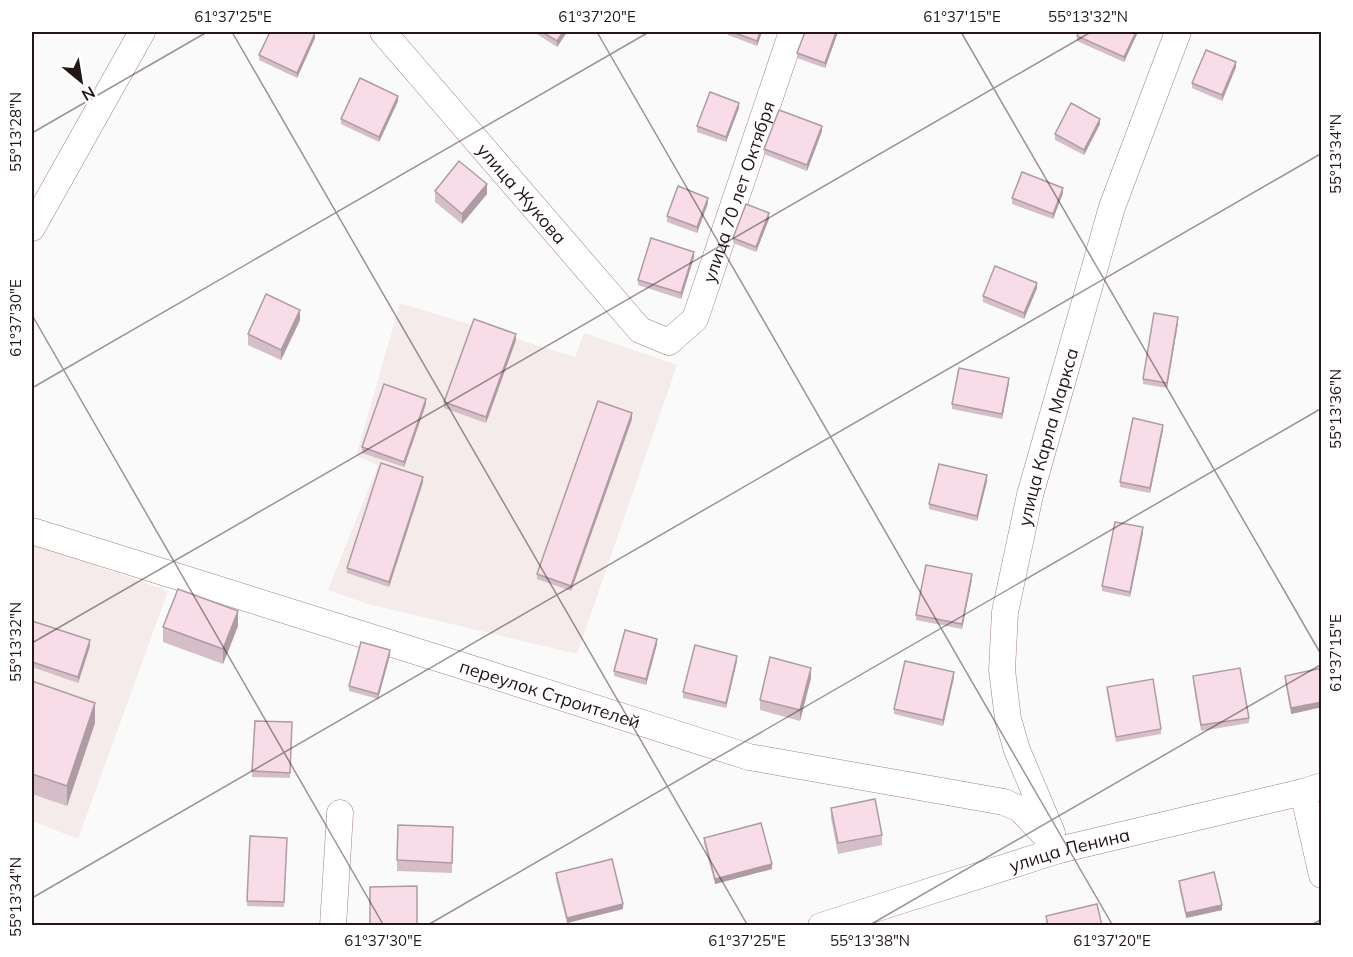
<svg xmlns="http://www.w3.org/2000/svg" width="1353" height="957" font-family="Mulish,sans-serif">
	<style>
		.built { fill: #f5ebea }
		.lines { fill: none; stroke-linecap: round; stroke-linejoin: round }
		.street-casing { stroke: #a5817f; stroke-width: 27 }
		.street { stroke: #fff; stroke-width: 26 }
		.wall { fill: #d5bec8 }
		.shaded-wall { fill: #ae9ba3 }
		.building { fill: #f8dde9; stroke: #ae9ba3; stroke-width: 1.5 }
		.ticks { fill: none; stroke: #231615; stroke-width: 1.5; stroke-opacity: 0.45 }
		.labels { text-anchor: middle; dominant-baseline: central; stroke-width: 6; stroke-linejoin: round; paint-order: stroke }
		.street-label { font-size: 18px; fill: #231615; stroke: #fff }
		.neatline { fill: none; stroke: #231615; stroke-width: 2 }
		.ticks-label { font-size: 15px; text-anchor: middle; fill: #231615 }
	</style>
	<rect width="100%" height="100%" fill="#fafafa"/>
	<!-- built -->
	<g class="built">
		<path d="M400,303L575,357L584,333L677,365L577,654L368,604L328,590L378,465L356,456Z"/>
		<path d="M32,543L168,591L78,839L32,821Z"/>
	</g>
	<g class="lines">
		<defs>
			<g id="street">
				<path id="s1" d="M383,32L640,330L669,342L695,319L792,32"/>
				<path d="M32,228L142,32"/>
				<path id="s2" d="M32,531L479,671L749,757L1004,802L1020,809L1059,850"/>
				<path d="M1303,792L1322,875"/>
				<path id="s3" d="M1052,833L1017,750L1008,719L1002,670L1005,612L1030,495L1112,207L1178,32"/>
				<path d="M333,926L340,813"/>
				<path id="s4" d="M821,926L1059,850L1303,792L1322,786"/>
			</g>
		</defs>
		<!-- street casing -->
		<use href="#street" class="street-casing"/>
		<!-- street -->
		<use href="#street" class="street"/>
	</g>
	<!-- wall -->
	<g class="wall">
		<path d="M534,32H567L557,47Z"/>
		<path d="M728,32H762L757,46L728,35Z"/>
		<path d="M805,32H838L825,68L797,58V53Z"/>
		<path d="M1079,32H1138L1124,62L1077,41V36Z"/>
		<path d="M315,38L297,78L259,60V55Z"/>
		<path d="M1236,67L1222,101L1192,88V83Z"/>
		<path d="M398,101L379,142L341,124V119Z"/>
		<path d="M739,108L726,142L697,132V126Z"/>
		<path d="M1100,124L1084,155L1055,140V134Z"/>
		<path d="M822,131L807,171L764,154V149Z"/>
		<path d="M435,191L487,194L462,224L435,202Z"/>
		<path d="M1063,193L1053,219L1012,204V198Z"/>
		<path d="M708,203L697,233L667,222V216Z"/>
		<path d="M769,219L756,252L733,243V238Z"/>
		<path d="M694,257L681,299L638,285V280Z"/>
		<path d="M1037,288L1024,319L983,302V296Z"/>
		<path d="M300,320L281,360L248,345V334Z"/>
		<path d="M1178,323L1167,388L1143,384V379Z"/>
		<path d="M516,340L486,423L444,408V402Z"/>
		<path d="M1009,383L1002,419L952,409V404Z"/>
		<path d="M426,404L404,467L362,453V447Z"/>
		<path d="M632,419L571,591L537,579V574Z"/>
		<path d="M1163,430L1150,493L1120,487V482Z"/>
		<path d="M987,481L977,521L929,509V504Z"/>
		<path d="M423,482L389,587L347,573V568Z"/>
		<path d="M1143,533L1130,597L1102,591V586Z"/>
		<path d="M972,579L962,629L916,620V615Z"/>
		<path d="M32,621L90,646L78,683L32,667Z"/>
		<path d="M238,626L223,664L163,642V627Z"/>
		<path d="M657,644L646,685L614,676V671Z"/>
		<path d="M390,655L378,699L349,691V686Z"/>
		<path d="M737,661L726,708L683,698V692Z"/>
		<path d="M1322,668V707L1291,714L1285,681V676Z"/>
		<path d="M1193,676L1249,718V723L1201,731L1193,681Z"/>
		<path d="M954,677L943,726L894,714V709Z"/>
		<path d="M811,678L800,721L760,710V700Z"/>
		<path d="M32,681L95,723L67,806L32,794Z"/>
		<path d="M1107,687L1161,729V734L1116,742L1107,692Z"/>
		<path d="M255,721L292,722L290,778L252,777Z"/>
		<path d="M831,808L882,835V845L838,854L831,818Z"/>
		<path d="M453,827L452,873L397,871V860Z"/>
		<path d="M250,836L287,838L284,907L247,906Z"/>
		<path d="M704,838L772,869L715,884L704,843Z"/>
		<path d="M556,873L623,909L567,923L556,879Z"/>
		<path d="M1179,881L1222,910L1186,918L1179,886Z"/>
	</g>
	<!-- shaded-wall -->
	<g class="shaded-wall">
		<path d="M563,32H567L557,47V41Z"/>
		<path d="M760,32H762L757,46V41Z"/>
		<path d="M836,32H838L825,68V63Z"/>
		<path d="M1136,32H1138L1124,62V57Z"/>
		<path d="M315,33V38L297,78V73Z"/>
		<path d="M1236,62V67L1222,101V95Z"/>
		<path d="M398,96V101L379,142V137Z"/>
		<path d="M739,103V108L726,142V137Z"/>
		<path d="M1100,119V124L1084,155V150Z"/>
		<path d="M822,126V131L807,171V165Z"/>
		<path d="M487,184V194L462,224V214Z"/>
		<path d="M1063,188V193L1053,219V214Z"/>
		<path d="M708,198V203L697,233V227Z"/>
		<path d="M769,213V219L756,252V247Z"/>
		<path d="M694,252V257L681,299V293Z"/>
		<path d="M1037,283V288L1024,319V313Z"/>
		<path d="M300,310V320L281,360V350Z"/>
		<path d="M1178,317V323L1167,388V383Z"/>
		<path d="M516,334V340L486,423V417Z"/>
		<path d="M1009,378V383L1002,419V414Z"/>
		<path d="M426,399V404L404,467V462Z"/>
		<path d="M632,413V419L571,591V586Z"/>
		<path d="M1163,425V430L1150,493V488Z"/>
		<path d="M987,475V481L977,521V516Z"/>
		<path d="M423,477V482L389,587V582Z"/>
		<path d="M1143,527V533L1130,597V592Z"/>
		<path d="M972,574V579L962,629V624Z"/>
		<path d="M238,611V626L223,664V649Z"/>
		<path d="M657,639V644L646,685V679Z"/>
		<path d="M90,640V646L78,683V677Z"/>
		<path d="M390,650V655L378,699V694Z"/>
		<path d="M737,656V661L726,708V703Z"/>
		<path d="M811,668V678L800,721V710Z"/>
		<path d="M954,672V677L943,726V720Z"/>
		<path d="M1322,702V707L1291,714V708Z"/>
		<path d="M95,703V723L67,806V786Z"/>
		<path d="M772,864V869L715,884V879Z"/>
		<path d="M623,904V909L567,923V918Z"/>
		<path d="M1222,905V910L1186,918V913Z"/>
	</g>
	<!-- building -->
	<g class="building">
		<path d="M270,32H312L315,33L297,73L259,55Z"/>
		<path d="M542,32H563L557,41Z"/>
		<path d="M732,32H760L757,41Z"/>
		<path d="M805,32H836L825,63L797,53Z"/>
		<path d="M1079,32H1136L1124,57L1077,36Z"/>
		<path d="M1206,50L1236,62L1222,95L1192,83Z"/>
		<path d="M360,78L398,96L379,137L341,119Z"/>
		<path d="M710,92L739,103L726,137L697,126Z"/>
		<path d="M1071,103L1100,119L1084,150L1055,134Z"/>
		<path d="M779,110L822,126L807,165L764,149Z"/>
		<path d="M459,161L487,184L462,214L435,191Z"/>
		<path d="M1022,172L1063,188L1053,214L1012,198Z"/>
		<path d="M678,186L708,198L697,227L667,216Z"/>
		<path d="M746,204L769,213L756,247L733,238Z"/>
		<path d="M651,238L694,252L681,293L638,280Z"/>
		<path d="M995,266L1037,283L1024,313L983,296Z"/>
		<path d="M266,294L300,310L281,350L248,334Z"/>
		<path d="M1154,313L1178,317L1167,383L1143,379Z"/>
		<path d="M474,319L516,334L486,417L444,402Z"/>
		<path d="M959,368L1009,378L1002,414L952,404Z"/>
		<path d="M384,384L426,399L404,462L362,447Z"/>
		<path d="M598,401L632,413L571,586L537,574Z"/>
		<path d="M1133,418L1163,425L1150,488L1120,482Z"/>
		<path d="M381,463L423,477L389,582L347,568Z"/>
		<path d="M939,464L987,475L977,516L929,504Z"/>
		<path d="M1115,522L1143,527L1130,592L1102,586Z"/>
		<path d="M926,565L972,574L962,624L916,615Z"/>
		<path d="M178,589L238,611L223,649L163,627Z"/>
		<path d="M32,621L90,640L78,677L32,662Z"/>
		<path d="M625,630L657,639L646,679L614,671Z"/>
		<path d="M361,642L390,650L378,694L349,686Z"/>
		<path d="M695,645L737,656L726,703L683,692Z"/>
		<path d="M770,657L811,668L800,710L760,700Z"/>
		<path d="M905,661L954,672L943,720L894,709Z"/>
		<path d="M1240,668L1249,718L1201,725L1193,676Z"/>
		<path d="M1322,668V702L1291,708L1285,676Z"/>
		<path d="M1153,679L1161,729L1116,737L1107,687Z"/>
		<path d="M32,681L95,703L67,786L32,774Z"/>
		<path d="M255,721L292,722L290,773L252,771Z"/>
		<path d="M875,799L882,835L838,843L831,808Z"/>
		<path d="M761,823L772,864L715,879L704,838Z"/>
		<path d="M398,825L453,827L452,863L397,860Z"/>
		<path d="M250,836L287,838L284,902L247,901Z"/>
		<path d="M612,859L623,904L567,918L556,873Z"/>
		<path d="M1214,872L1222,905L1186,913L1179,881Z"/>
		<path d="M417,886V926H370V887Z"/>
		<path d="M1097,904L1102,926H1048L1046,916Z"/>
	</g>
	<!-- ticks -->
	<path class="ticks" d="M232,32L748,926M597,32L1113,926M961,32L1322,656M32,133L207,32M32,315L384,926M32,388L649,32M32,643L1091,32M32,898L1322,153M426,926L1322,408M868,926L1322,664M1310,926L1322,919"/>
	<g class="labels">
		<!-- street labels -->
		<g class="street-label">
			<text stroke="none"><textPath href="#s1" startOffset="594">улица 70 лет Октября</textPath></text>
			<text stroke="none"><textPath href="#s1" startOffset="213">улица Жукова</textPath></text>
			<text stroke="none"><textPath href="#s3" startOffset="410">улица Карла Маркса</textPath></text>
			<text stroke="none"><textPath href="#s2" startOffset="543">переулок Строителей</textPath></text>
			<text stroke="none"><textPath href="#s4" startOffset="260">улица Ленина</textPath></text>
		</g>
	</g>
	<!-- border -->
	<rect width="1353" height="957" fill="none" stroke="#ffffff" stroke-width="66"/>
	<!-- north arrow -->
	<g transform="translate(81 81) rotate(150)" stroke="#ffffff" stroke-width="4.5" paint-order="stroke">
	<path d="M0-4.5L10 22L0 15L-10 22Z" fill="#231615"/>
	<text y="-9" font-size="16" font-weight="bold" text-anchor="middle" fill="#231615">N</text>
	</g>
	<rect x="33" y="33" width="1287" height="891" class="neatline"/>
	<g class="ticks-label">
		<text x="233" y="22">61°37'25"E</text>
		<text x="597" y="22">61°37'20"E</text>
		<text x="962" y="22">61°37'15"E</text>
		<text x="1088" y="22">55°13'32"N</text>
		<text transform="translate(16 132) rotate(-90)" y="5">55°13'28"N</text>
		<text transform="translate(1336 154) rotate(-90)" y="5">55°13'34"N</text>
		<text transform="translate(16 318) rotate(-90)" y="5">61°37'30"E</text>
		<text transform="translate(1336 409) rotate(-90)" y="5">55°13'36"N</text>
		<text transform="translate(16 642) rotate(-90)" y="5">55°13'32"N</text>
		<text transform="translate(1336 653) rotate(-90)" y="5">61°37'15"E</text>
		<text transform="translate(16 897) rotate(-90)" y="5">55°13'34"N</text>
		<text x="383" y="946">61°37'30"E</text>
		<text x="747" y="946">61°37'25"E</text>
		<text x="870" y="946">55°13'38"N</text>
		<text x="1112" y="946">61°37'20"E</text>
	</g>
</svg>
